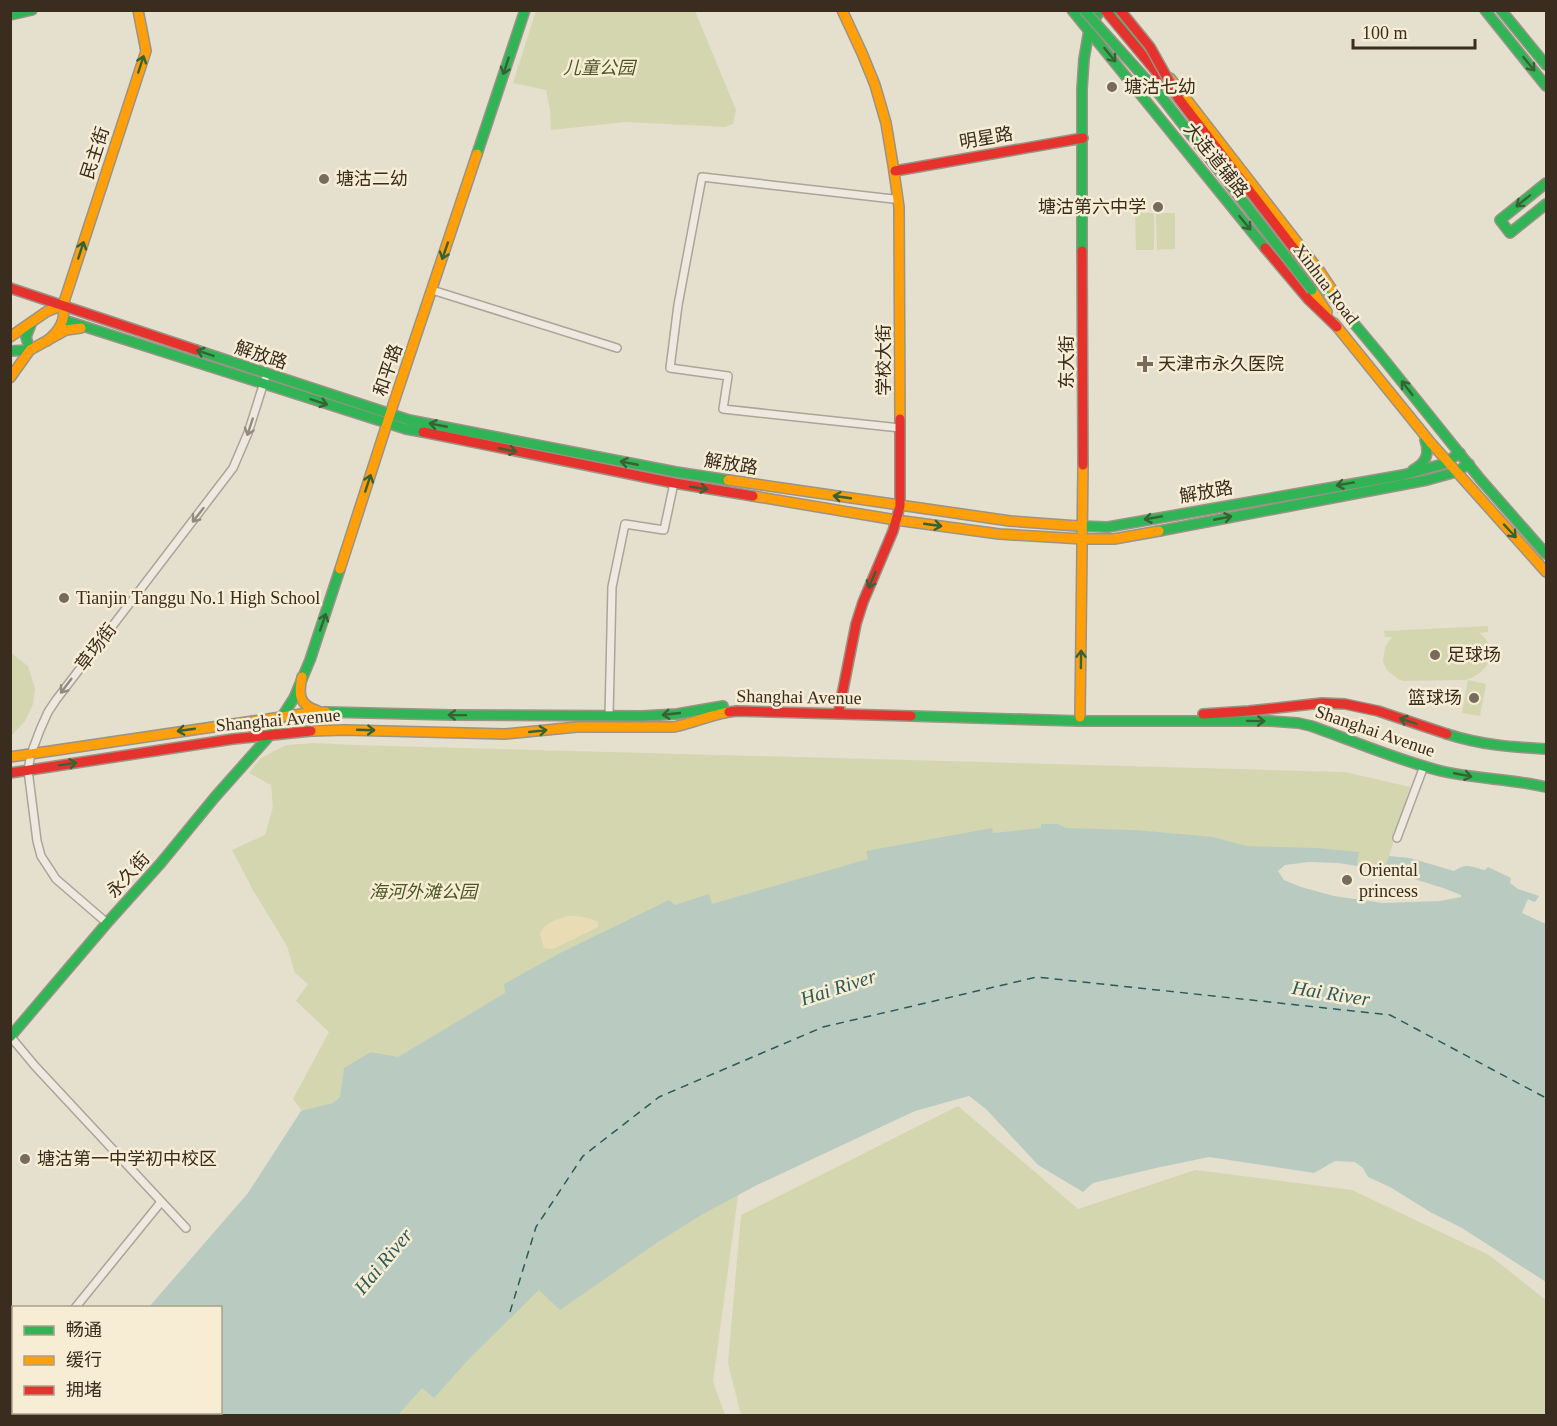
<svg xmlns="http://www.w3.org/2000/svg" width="1557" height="1426" font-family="'Times New Roman','Noto Sans SC',serif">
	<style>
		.green { fill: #d4d6b0 }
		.sand { fill: #e9dcb5 }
		.water { fill: #b9cbc1 }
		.pier { fill: #e5dfce }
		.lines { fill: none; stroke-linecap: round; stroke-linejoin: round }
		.ferry { stroke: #2d5a58; stroke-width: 1.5; stroke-dasharray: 8 6; stroke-linecap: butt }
		.street-casing { stroke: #aba497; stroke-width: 10 }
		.fast-casing { stroke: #9a9386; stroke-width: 12 }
		.slow-casing { stroke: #9a9386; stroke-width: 12 }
		.jam-casing { stroke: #9a9386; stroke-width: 12 }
		.street { stroke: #eee9e0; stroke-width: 7 }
		.fast { stroke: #30b455; stroke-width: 9 }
		.slow { stroke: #ff9f0a; stroke-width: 9 }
		.jam { stroke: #e5322d; stroke-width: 9 }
		.fast-bridge-casing { stroke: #9a9386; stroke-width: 12; stroke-linecap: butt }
		.jam-bridge-casing { stroke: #9a9386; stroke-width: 12; stroke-linecap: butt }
		.fast-bridge { stroke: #30b455; stroke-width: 9 }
		.jam-bridge { stroke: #e5322d; stroke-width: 9 }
		.oneway { stroke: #366234 }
		.oneway2 { stroke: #948a7f }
		.poi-dot { fill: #766b5c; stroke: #f6edd4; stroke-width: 2 }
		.labels { text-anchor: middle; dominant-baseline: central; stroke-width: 5; stroke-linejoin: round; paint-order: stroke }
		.park-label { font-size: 18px; font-style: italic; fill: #4a5724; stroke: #f6edd4 }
		.poi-label { font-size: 18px; fill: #3a2c1e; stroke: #f6edd4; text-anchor: start }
		.street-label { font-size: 18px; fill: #3a2c1e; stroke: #f6edd4 }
		.water-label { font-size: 20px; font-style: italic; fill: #2d5a58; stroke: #f6edd4 }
	</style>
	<rect width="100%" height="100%" fill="#e5dfce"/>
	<!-- green -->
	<g class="green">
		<path d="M536,11H695L736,110L733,124L725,127L626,122L551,130L550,110L546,90L513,83Z"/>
		<path d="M1135,213H1154V250H1136Z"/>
		<path d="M1156,213H1175V249L1157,250Z"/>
		<path d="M1488,626V632L1480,633C1501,651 1488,674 1465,680L1403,681L1398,679L1387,670L1383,662L1385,647L1392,637H1385L1384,631Z"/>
		<path d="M11,653L28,666L35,689L33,704L25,721L11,736Z"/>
		<path d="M1468,680L1486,684L1480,716L1462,713Z"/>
		<path d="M313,743L354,745L1345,772L1410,787L1382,880L308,1119L293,1099L329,1032L296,1001L308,984L295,973L287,946L253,890L232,850L265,835L273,807L271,785L249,773L261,758L286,745Z"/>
		<path d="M958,1106L1078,1209L1195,1170L1352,1190L1489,1255L1546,1300V1415H741L728,1363L741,1215Z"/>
		<path d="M739,1188L713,1382L725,1415L387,1416L543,1280Z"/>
	</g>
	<!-- sand -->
	<path class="sand" d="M568,916C579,916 588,917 598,922V927L553,949L544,948L540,934C545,922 556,920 568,916Z"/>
	<!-- water -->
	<path class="water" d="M1041,824H1058L1066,828L1136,830L1213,837L1246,846L1317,848L1359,852L1357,865L1384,870L1389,856L1410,858L1454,871C1467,862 1471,867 1485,870L1488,867L1511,878L1510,883L1518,889L1539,896L1536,901L1534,902L1528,899L1522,913L1546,924V1282L1462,1228L1432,1213L1390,1187L1368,1177L1363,1168L1355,1162L1335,1161L1314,1173L1209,1157L1156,1168L1093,1183L1083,1192L1038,1165L986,1109L969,1096L915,1111L757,1185L703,1214L658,1242L560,1310L539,1290L469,1359L434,1398L422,1388L398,1415L55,1416L58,1412H220V1308L149,1307L248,1193L301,1111L333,1103L340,1097L344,1068L371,1052L398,1057L505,993L504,984L562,952L669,900L675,905L709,894L712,904L868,859L866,851L992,828L993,833L1041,828Z"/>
	<!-- pier -->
	<path class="pier" d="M1309,862L1338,863L1389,871L1443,888L1461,895V897L1440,901L1383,903L1334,896L1301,887L1284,880L1278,871L1285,865Z"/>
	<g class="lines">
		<!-- ferry -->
		<path class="ferry" d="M510,1312L536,1227L583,1156L659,1097L823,1027L1037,977L1390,1015L1546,1098"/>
		<defs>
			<g id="street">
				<path d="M898,197L893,199L702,177L678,305L670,368L728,376L723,409L900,428"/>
				<path d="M432,290L617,348"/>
				<path d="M609,716L612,587L625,524L664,530L674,483"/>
				<path d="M1397,838L1424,766"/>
				<path d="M107,923L56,879L41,856L37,841L28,770L31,754L40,730L48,712L56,700L233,468L248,433L265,379"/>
				<path d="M10,1036L35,1066L186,1228"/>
				<path d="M75,1308L161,1202"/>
				<path d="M10,1387L14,1383"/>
			</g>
			<g id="fast">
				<path d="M1072,10L1265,248"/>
				<path d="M1114,10L1142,44"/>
				<path d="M1485,10L1546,86"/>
				<path d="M1501,10L1546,65"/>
				<path d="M10,15L32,10"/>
				<path d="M477,154L525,10"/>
				<path d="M1546,183L1500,220L1510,233L1546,204"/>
				<path d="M1082,251V89L1084,59L1089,30L1100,10"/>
				<path d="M1322,285L1382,357L1481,480L1546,554"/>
				<path d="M64,320L406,429L423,432"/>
				<path d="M30,350L26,337L31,324"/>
				<path d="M196,350L409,420L676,472L728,480"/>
				<path d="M10,351L30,350"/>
				<path d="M1413,470C1426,463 1430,454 1425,440"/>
				<path d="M1078,526L1108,527L1403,475L1443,464L1460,453"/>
				<path d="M1159,531L1427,480L1456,472L1469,464"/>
				<path d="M326,712L452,715L642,716L677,714L723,706"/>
				<path d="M911,716L1079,721H1269L1298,723L1311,726C1354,741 1397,760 1441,771C1476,779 1512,779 1546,787"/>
				<path d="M1447,734C1481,745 1511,747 1546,749"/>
				<path d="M10,1037L107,923L160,864L215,797L271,734L294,698L310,660L340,569"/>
			</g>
			<g id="slow">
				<path d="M842,10L862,53L875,85L886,123L893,165L899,207L900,419"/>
				<path d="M1170,78L1321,273L1331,288"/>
				<path d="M1312,290L1327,312"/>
				<path d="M1334,323L1431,443L1546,572"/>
				<path d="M10,337L46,312L63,305"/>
				<path d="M47,341C59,331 66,321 63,305L146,51L138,10"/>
				<path d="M10,378L30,350L66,330L81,328"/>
				<path d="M728,480L1010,521L1078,526"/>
				<path d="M753,496L896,520L999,534L1083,539H1114L1159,531"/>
				<path d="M340,569L394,402L477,154"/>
				<path d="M302,677C298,695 299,705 318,711"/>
				<path d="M1080,717L1083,465"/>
				<path d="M311,731L345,730L505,734L577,727H674C693,723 710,715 729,712"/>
				<path d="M10,757L308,713L326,712"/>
			</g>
			<g id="jam">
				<path d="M1105,10L1179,99L1322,285"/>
				<path d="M895,171L1083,138"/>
				<path d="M1265,248L1309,300L1337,327"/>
				<path d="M1082,251L1083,465"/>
				<path d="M10,288L196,350"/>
				<path d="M423,432L674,483L753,496"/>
				<path d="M839,710L856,624L863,602L893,531L900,506V419"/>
				<path d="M729,712L737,711L911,716"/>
				<path d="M1203,714L1249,711L1322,703L1345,704L1378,711L1447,734"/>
				<path d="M10,773L233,739L311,731"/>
			</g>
		</defs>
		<!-- street casing -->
		<use href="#street" class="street-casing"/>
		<!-- fast casing -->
		<use href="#fast" class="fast-casing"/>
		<!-- slow casing -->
		<use href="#slow" class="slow-casing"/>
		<!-- jam casing -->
		<use href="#jam" class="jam-casing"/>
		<!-- street -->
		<use href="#street" class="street"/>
		<!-- fast -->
		<use href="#fast" class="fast"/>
		<!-- slow -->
		<use href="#slow" class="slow"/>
		<!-- jam -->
		<use href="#jam" class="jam"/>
		<defs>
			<path id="fast-bridge" d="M1084,10L1160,95L1312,290"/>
			<path id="jam-bridge" d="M1120,10L1150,47L1179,99"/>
		</defs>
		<!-- fast-bridge casing -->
		<use href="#fast-bridge" class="fast-bridge-casing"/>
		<!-- jam-bridge casing -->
		<use href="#jam-bridge" class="jam-bridge-casing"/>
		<!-- fast-bridge -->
		<use href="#fast-bridge" class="fast-bridge"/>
		<!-- jam-bridge -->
		<use href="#jam-bridge" class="jam-bridge"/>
	</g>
	<!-- one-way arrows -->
	<defs><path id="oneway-shaft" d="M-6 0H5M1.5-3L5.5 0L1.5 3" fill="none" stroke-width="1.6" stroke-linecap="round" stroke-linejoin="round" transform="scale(1.5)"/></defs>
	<g class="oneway">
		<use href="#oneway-shaft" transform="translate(1110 55) rotate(51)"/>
		<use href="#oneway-shaft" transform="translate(141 64) rotate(-72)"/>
		<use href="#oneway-shaft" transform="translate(1529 64) rotate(51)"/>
		<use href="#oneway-shaft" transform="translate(506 66) rotate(108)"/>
		<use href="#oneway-shaft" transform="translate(1523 201) rotate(141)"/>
		<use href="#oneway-shaft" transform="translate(1245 223) rotate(51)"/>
		<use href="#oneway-shaft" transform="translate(81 250) rotate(-72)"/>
		<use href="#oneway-shaft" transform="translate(445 251) rotate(109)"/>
		<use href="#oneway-shaft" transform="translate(205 353) rotate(-161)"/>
		<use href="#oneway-shaft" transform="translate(1407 388) rotate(-128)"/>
		<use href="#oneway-shaft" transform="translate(319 402) rotate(18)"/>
		<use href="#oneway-shaft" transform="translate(438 425) rotate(-169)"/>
		<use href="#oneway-shaft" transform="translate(508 450) rotate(11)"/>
		<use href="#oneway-shaft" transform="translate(629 463) rotate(-169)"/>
		<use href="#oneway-shaft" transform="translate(368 483) rotate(-72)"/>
		<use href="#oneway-shaft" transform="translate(1345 484) rotate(170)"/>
		<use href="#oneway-shaft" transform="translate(699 488) rotate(9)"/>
		<use href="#oneway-shaft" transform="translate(842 497) rotate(-172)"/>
		<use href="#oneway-shaft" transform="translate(1153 518) rotate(170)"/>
		<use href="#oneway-shaft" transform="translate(1223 518) rotate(-11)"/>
		<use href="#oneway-shaft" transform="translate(933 525) rotate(8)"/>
		<use href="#oneway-shaft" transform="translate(1510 531) rotate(47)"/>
		<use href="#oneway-shaft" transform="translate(872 580) rotate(113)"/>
		<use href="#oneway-shaft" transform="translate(323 622) rotate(-71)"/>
		<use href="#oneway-shaft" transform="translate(1081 659) rotate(-89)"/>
		<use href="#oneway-shaft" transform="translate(671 714) rotate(174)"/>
		<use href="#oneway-shaft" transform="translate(457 715) rotate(-179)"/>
		<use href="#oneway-shaft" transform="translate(1256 721) rotate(1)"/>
		<use href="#oneway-shaft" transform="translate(1408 721) rotate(-161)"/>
		<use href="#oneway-shaft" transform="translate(186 730) rotate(172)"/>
		<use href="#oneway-shaft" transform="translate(366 730) rotate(2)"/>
		<use href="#oneway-shaft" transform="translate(538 731) rotate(-6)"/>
		<use href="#oneway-shaft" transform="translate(68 764) rotate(-9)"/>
		<use href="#oneway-shaft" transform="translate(1463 775) rotate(11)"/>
	</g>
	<g class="oneway2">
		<use href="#oneway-shaft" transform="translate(250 427) rotate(108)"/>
		<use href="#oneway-shaft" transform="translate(198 515) rotate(128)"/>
		<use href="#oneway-shaft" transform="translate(66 686) rotate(127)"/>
	</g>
	<!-- markers -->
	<g class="poi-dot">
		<circle cx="1112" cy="87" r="6"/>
		<circle cx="324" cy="179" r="6"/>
		<circle cx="1158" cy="207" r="6"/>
		<path d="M1142 355h6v6h6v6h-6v6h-6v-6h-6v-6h6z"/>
		<circle cx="64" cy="598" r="6"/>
		<circle cx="1435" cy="655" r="6"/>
		<circle cx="1474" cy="698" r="6"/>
		<circle cx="1347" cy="880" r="6"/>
		<circle cx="25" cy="1159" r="6"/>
	</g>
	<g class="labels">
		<!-- park labels -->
		<g class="park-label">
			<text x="599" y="68">儿童公园</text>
			<text x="423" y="892">海河外滩公园</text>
		</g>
		<!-- poi labels -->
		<g class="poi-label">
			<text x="1124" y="87">塘沽七幼</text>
			<text x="336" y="179">塘沽二幼</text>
			<text x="1146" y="207" text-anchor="end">塘沽第六中学</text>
			<text x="1158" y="364">天津市永久医院</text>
			<text x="76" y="598">Tianjin Tanggu No.1 High School</text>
			<text x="1447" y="655">足球场</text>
			<text x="1462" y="698" text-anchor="end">篮球场</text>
			<text x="1359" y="870">Oriental<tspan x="1359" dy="21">princess</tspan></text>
			<text x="37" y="1159">塘沽第一中学初中校区</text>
		</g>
		<!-- street labels -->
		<g class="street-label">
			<text transform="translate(986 138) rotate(-10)">明星路</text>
			<text transform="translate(95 153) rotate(-72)">民主街</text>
			<text transform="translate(1216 160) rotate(51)">大连道辅路</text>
			<text transform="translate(1326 284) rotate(53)">Xinhua Road</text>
			<text transform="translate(261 355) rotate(18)">解放路</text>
			<text transform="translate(884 360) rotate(-90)">学校大街</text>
			<text transform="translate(1067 362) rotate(-90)">东大街</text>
			<text transform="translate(388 370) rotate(-71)">和平路</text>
			<text transform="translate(731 464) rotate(9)">解放路</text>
			<text transform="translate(1206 492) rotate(-10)">解放路</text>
			<text transform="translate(96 647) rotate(-53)">草场街</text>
			<text transform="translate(799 697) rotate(1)">Shanghai Avenue</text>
			<text transform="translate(278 720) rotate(-5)">Shanghai Avenue</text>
			<text transform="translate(1375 731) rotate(19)">Shanghai Avenue</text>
			<text transform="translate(128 875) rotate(-48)">永久街</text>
		</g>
		<!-- water labels -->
		<g class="water-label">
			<text transform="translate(838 987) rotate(-18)">Hai River</text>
			<text transform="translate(1331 993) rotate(9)">Hai River</text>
			<text transform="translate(383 1261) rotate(-50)">Hai River</text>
		</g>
	</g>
	<!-- border -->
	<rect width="1557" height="1426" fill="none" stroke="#3a2c1e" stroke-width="24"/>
	<!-- legend -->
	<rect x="12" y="1306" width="210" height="108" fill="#f6edd4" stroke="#aba08b" stroke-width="1.5"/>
	<rect x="24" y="1326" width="30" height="9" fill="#30b455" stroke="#aba08b" stroke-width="1.5"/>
	<text x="66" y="1336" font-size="18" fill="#3a2c1e">畅通</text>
	<rect x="24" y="1356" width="30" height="9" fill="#ff9f0a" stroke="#aba08b" stroke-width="1.5"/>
	<text x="66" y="1366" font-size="18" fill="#3a2c1e">缓行</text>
	<rect x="24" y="1386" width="30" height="9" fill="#e5322d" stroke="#aba08b" stroke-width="1.5"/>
	<text x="66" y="1396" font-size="18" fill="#3a2c1e">拥堵</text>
	<!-- scale -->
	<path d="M1353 39v9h122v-9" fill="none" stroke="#3a2c1e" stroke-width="3"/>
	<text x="1362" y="39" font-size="18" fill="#3a2c1e" stroke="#f6edd4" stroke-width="4.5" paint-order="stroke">100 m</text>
</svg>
